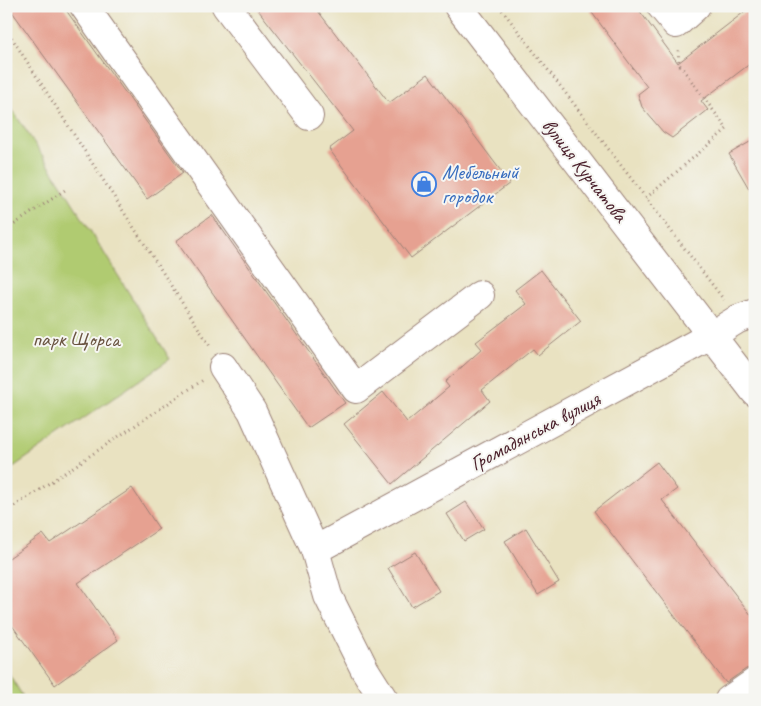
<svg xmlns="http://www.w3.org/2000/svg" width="761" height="706" font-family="Caveat,sans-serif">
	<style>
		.green { fill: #b0cb71; stroke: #7d754e }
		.building { fill: #e6a191 }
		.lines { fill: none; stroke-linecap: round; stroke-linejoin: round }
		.minor-casing { stroke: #9a8076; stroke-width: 30 }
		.major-casing { stroke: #9a8076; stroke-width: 30 }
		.path { stroke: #9a8076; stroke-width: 3; stroke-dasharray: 1 4; stroke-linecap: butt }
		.minor { stroke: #fff; stroke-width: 28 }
		.major { stroke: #fff; stroke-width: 28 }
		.labels { text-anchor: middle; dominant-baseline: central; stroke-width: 4; stroke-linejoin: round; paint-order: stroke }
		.street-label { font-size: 21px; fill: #4a1f2b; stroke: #f6f6f2 }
		.shop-label { font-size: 21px; fill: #366cbe; stroke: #f6f6f2; text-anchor: start }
		.park-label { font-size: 21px; fill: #695340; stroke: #f6f6f2 }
	</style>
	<rect width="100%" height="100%" fill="#f6f6f2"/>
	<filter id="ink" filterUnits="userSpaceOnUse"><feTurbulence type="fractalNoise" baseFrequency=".02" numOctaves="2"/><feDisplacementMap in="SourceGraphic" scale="10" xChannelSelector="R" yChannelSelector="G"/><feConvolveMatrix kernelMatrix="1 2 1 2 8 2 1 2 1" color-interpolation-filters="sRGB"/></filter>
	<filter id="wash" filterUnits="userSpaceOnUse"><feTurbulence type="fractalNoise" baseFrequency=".0096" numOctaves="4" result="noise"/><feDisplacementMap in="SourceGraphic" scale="20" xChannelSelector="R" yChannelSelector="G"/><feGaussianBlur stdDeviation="1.12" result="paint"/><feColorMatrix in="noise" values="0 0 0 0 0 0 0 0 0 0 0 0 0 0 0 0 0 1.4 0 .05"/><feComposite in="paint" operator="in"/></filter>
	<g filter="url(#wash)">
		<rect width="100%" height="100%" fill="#e9e2c1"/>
		<!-- green -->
		<g class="green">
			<path d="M6,100L65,190L170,359L6,472Z"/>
			<path d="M6,669L25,700H6Z"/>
		</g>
		<g id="blocks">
			<!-- building -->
			<g class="building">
				<path d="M8,6H63L183,173L147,199Z"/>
				<path d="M255,6H314L389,103L428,74L510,183L411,258L329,149L353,131Z"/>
				<path d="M587,6H636L678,63L752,6H755V60L701,101L708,110L672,138L663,132L642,107L638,94L647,87Z"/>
				<path d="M755,139V199L729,154Z"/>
				<path d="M212,215L345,403L308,428L176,241Z"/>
				<path d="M541,270L581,321L538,355L533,349L482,390L490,401L392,484L344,424L383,392L407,422L449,387L445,382L482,349L476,342L526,304L515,290Z"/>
				<path d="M657,462L677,489L662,500L755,620V667L746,669L726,683L594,511Z"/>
				<path d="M132,488L159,529L78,583L118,640L55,685L6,617V560L43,534L50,543Z"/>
				<path d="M466,502L484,529L464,541L447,514Z"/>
				<path d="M526,528L559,582L538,595L505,541Z"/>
				<path d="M415,552L439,591L412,607L388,568Z"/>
			</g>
		</g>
	</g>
	<g filter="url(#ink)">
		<use href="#blocks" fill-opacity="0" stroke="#9a8076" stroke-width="1"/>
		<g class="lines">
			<defs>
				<g id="minor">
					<path d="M84,6L356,389L480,295"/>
					<path d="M226,6L309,116"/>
					<path d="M661,6L676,24L696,6"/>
					<path d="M223,367L252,411L315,550L328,596L365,670L384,700"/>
					<path d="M315,550L712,335L738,319L755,313"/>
					<path d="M729,700L755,682"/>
				</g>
				<path id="major" d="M458,6L755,392"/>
			</defs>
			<!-- minor casing -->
			<use href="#minor" class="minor-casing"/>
			<!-- major casing -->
			<use href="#major" class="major-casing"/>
			<!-- path -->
			<g class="path">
				<path d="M499,6L724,300"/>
				<path d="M6,29L210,346"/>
				<path d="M646,198L727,129L679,64L678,48"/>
				<path d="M6,230L65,190"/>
				<path d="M6,512L203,380"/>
			</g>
			<!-- minor -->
			<use href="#minor" class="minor"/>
			<!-- major -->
			<use href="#major" class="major"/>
		</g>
	</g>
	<!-- icons -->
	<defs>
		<symbol id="shop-ring" viewBox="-11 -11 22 22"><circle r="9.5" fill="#f6f6f2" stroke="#3f7fe0" stroke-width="1.5"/><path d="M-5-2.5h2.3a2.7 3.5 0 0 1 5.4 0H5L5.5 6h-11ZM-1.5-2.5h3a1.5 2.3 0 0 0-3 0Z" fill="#3f7fe0"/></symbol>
	</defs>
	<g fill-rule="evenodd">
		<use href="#shop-ring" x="410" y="170" width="28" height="28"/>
	</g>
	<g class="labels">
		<!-- street labels -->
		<g class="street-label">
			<text transform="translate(585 170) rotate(52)">вулиця Курчатова</text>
			<text transform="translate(535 431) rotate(-28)">Громадянська вулиця</text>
		</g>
		<!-- shop labels -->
		<g class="shop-label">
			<text x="442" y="172">Мебельный<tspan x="442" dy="24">городок</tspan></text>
		</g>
		<!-- park labels -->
		<g class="park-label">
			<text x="76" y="339">парк Щорса</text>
		</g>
	</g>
	<!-- margin -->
	<rect width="761" height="706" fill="none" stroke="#f6f6f2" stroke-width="25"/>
</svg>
